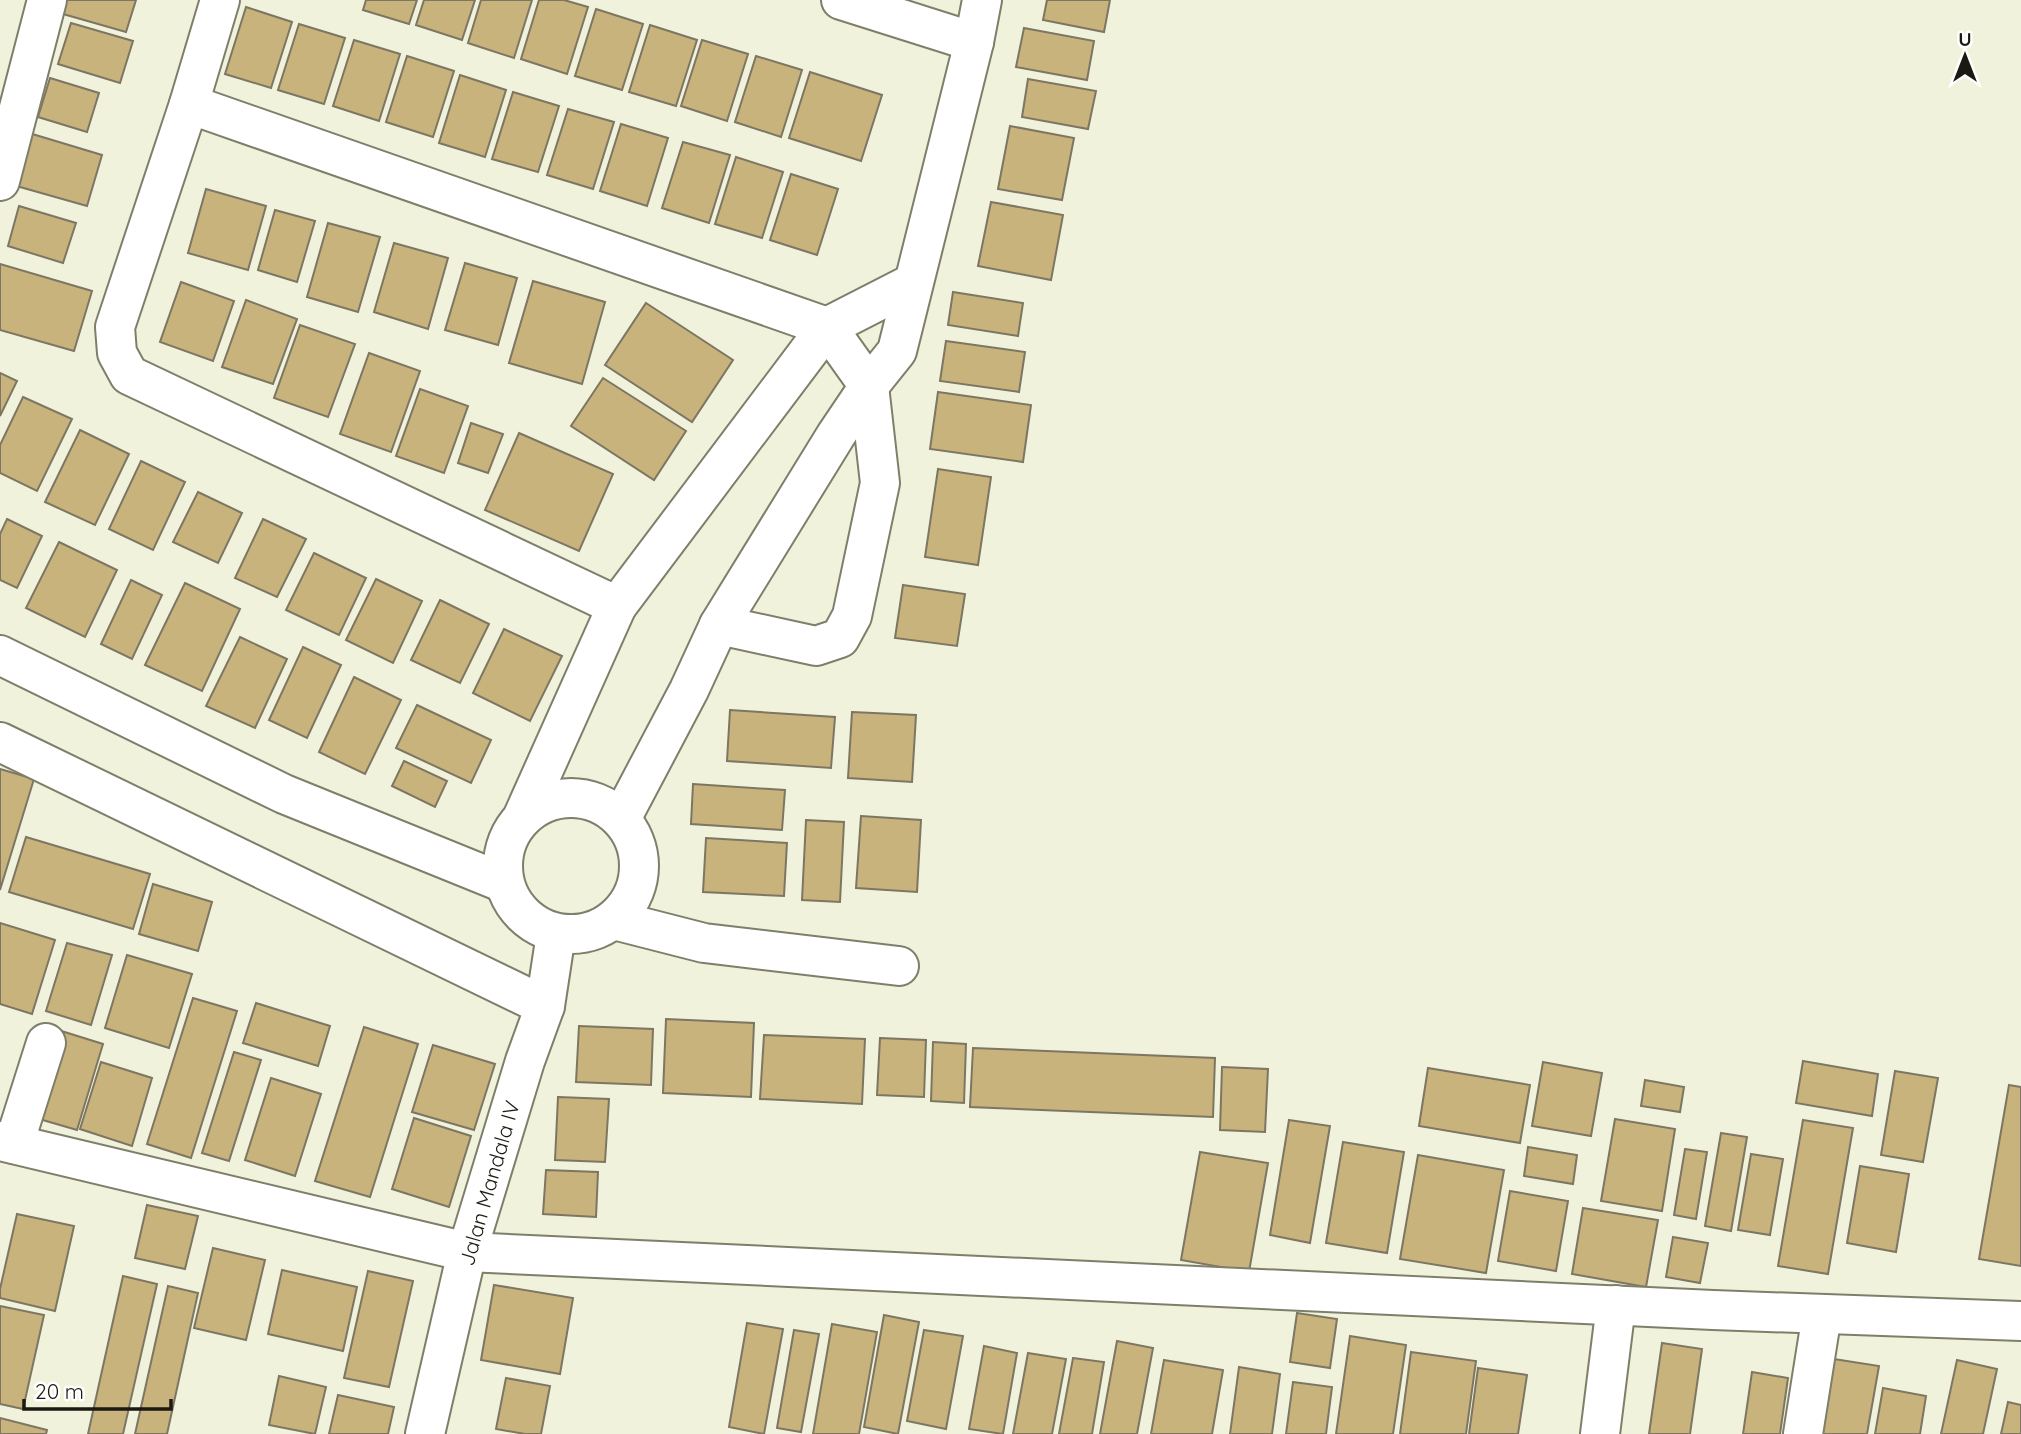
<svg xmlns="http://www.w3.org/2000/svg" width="2021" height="1434" font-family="Quicksand,sans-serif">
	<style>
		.building { fill: #c8b37d; stroke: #7d7662; stroke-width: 2 }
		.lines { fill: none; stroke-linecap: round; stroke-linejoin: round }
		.minor-casing { stroke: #7e7e6a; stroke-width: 42 }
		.minor { stroke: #fff; stroke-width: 38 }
		.labels { text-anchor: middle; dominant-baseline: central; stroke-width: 5; stroke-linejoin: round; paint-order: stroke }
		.street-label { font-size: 21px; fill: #1a1a12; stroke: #fff }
	</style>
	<rect width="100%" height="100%" fill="#f1f2db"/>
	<!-- building -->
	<g class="building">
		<path d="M67,0H136L126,32L63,14Z"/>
		<path d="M366,0H417L409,24L363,10Z"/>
		<path d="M424,0H475L462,40L416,25Z"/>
		<path d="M481,0H532L514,58L468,43Z"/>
		<path d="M539,0H564L588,7L567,74L521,59Z"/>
		<path d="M1047,0H1110L1104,32L1043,20Z"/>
		<path d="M246,7L292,22L271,88L225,74Z"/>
		<path d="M596,9L643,24L622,90L575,76Z"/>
		<path d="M71,23L133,41L120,83L58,64Z"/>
		<path d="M299,24L345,38L324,104L278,90Z"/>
		<path d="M650,25L697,40L676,106L629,92Z"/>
		<path d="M1024,28L1094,41L1087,80L1016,67Z"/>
		<path d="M354,40L400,54L379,121L333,106Z"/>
		<path d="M702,40L748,54L727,121L681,106Z"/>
		<path d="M407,56L454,71L433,137L386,122Z"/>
		<path d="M756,56L802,70L781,137L735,122Z"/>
		<path d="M810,72L882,95L861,161L789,138Z"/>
		<path d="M460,75L506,90L485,157L439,143Z"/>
		<path d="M50,78L99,93L87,132L38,117Z"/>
		<path d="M1028,79L1096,91L1088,129L1022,117Z"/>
		<path d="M513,92L559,106L538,172L492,159Z"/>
		<path d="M568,109L614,122L593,189L547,175Z"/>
		<path d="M621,124L668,138L647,206L600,191Z"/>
		<path d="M1010,126L1074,138L1062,200L998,189Z"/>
		<path d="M29,133L102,155L87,206L13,185Z"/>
		<path d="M683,142L730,155L709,223L662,208Z"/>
		<path d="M736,157L783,172L762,238L715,224Z"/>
		<path d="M791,174L838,189L817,255L770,240Z"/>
		<path d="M206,189L266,206L248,270L188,253Z"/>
		<path d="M991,202L1063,215L1051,280L978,266Z"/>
		<path d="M19,206L76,223L63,263L8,246Z"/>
		<path d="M275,210L315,221L297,282L258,270Z"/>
		<path d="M328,223L380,237L358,312L307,297Z"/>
		<path d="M394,243L448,258L428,329L374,312Z"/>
		<path d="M465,263L517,278L498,345L445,330Z"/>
		<path d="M0,264L92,291L74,351L0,330Z"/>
		<path d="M533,281L605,302L582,384L509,363Z"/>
		<path d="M181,282L234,301L213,361L160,342Z"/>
		<path d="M953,292L1023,303L1018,336L948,325Z"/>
		<path d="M246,300L297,319L273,384L222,367Z"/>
		<path d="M646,303L733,360L692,422L605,365Z"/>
		<path d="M300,325L355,344L328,417L274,398Z"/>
		<path d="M946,341L1025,352L1019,392L940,381Z"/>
		<path d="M369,353L420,371L391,452L340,434Z"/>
		<path d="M0,373L17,381L0,416Z"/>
		<path d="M603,378L686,431L654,480L571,426Z"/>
		<path d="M420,389L468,406L444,473L396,456Z"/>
		<path d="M938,392L1031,405L1023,462L930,449Z"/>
		<path d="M23,397L72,419L37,491L0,473V445Z"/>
		<path d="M471,423L503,434L488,473L458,463Z"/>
		<path d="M80,430L129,454L95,525L45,502Z"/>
		<path d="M519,433L613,474L579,551L485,510Z"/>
		<path d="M141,461L185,482L153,550L109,529Z"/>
		<path d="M938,469L991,477L978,565L925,557Z"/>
		<path d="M198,492L242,513L218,563L173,542Z"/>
		<path d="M7,519L42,536L17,588L0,580V534Z"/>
		<path d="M263,519L306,539L277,597L235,578Z"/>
		<path d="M59,542L117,570L85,637L26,608Z"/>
		<path d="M314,553L366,578L339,635L286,610Z"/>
		<path d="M376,579L422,601L393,663L346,640Z"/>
		<path d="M131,580L162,595L132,659L101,644Z"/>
		<path d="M185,583L240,609L202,691L145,665Z"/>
		<path d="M903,585L965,594L957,646L895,638Z"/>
		<path d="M440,600L489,624L460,683L411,660Z"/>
		<path d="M504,629L562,656L530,721L473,693Z"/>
		<path d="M240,637L287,659L255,728L206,706Z"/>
		<path d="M303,647L341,665L307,738L269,720Z"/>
		<path d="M354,677L401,700L365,774L319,752Z"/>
		<path d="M417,705L491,740L471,783L396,748Z"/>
		<path d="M730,710L835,717L831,768L727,761Z"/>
		<path d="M852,712L916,715L912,782L848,778Z"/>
		<path d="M404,761L447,781L435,807L392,786Z"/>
		<path d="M0,769L34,779L0,890Z"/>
		<path d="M693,784L785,790L782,830L691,824Z"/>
		<path d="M861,816L921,820L917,892L856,888Z"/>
		<path d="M806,820L844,822L840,902L802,900Z"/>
		<path d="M26,837L150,874L133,929L9,892Z"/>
		<path d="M706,838L787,843L784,896L703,892Z"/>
		<path d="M153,884L212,902L198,951L139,934Z"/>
		<path d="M0,923L55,940L32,1014L0,1004Z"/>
		<path d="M67,943L112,955L91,1025L46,1011Z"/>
		<path d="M127,955L192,974L169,1048L105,1028Z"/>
		<path d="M193,998L237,1011L191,1158L147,1144Z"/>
		<path d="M256,1003L330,1026L318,1066L243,1043Z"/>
		<path d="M666,1019L754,1023L751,1097L663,1093Z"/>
		<path d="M579,1026L653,1029L651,1085L576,1082Z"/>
		<path d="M364,1027L418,1044L370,1197L315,1181Z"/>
		<path d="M55,1029L103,1044L77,1130L29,1116Z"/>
		<path d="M764,1035L865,1039L862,1104L760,1099Z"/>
		<path d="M880,1038L926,1040L924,1097L877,1095Z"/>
		<path d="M933,1042L966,1044L964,1103L931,1101Z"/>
		<path d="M433,1045L495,1064L474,1130L412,1112Z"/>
		<path d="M973,1048L1215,1058L1213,1117L970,1107Z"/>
		<path d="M234,1052L261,1060L229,1161L202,1153Z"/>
		<path d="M1803,1061L1878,1074L1872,1116L1796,1103Z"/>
		<path d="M101,1062L152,1078L132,1146L80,1129Z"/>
		<path d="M1543,1062L1602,1073L1591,1136L1532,1126Z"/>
		<path d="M1222,1067L1268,1069L1265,1132L1220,1130Z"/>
		<path d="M1428,1068L1530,1085L1520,1143L1419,1126Z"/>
		<path d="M1895,1071L1938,1078L1923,1162L1881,1155Z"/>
		<path d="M271,1078L321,1094L295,1176L245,1160Z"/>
		<path d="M1645,1080L1684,1087L1680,1112L1641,1106Z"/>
		<path d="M2009,1085L2021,1087V1266L1979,1259Z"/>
		<path d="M558,1097L609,1099L605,1162L555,1160Z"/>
		<path d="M414,1118L471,1136L449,1207L392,1189Z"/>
		<path d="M1615,1119L1675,1129L1662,1211L1601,1201Z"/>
		<path d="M1289,1120L1330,1126L1310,1243L1270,1235Z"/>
		<path d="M1803,1120L1853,1128L1828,1274L1778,1266Z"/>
		<path d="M1721,1133L1747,1137L1731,1231L1705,1226Z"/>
		<path d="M1343,1142L1404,1152L1387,1253L1326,1243Z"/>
		<path d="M1528,1147L1577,1155L1573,1184L1524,1176Z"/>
		<path d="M1685,1149L1707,1152L1696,1219L1674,1215Z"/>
		<path d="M1200,1152L1268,1163L1249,1272L1181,1260Z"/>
		<path d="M1751,1154L1783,1159L1770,1235L1738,1230Z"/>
		<path d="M1418,1155L1504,1170L1486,1273L1400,1259Z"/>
		<path d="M1860,1166L1909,1174L1896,1252L1847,1243Z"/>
		<path d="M546,1170L598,1172L596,1217L543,1214Z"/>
		<path d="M1510,1191L1568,1201L1556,1271L1498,1261Z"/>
		<path d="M147,1205L198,1216L185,1269L135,1258Z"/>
		<path d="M1583,1208L1658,1220L1646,1287L1572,1274Z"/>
		<path d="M17,1214L74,1226L55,1311L0,1298V1289Z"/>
		<path d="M1673,1237L1708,1243L1700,1283L1666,1277Z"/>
		<path d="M213,1248L265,1260L246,1340L194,1328Z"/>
		<path d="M282,1270L357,1287L343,1351L268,1334Z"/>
		<path d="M368,1271L413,1281L389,1387L344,1378Z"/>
		<path d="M123,1276L157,1284L123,1434H88Z"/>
		<path d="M494,1285L573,1298L560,1374L481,1360Z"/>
		<path d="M168,1286L198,1293L167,1434H135Z"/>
		<path d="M0,1306L44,1315L23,1409L0,1404Z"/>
		<path d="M1297,1313L1337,1319L1330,1368L1290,1362Z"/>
		<path d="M884,1315L919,1322L898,1434L864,1427Z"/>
		<path d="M747,1323L783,1329L764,1434L729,1427Z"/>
		<path d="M832,1324L877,1332L859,1434H813Z"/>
		<path d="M794,1330L819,1334L801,1432L777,1428Z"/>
		<path d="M924,1330L963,1336L946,1429L907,1421Z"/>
		<path d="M1350,1336L1406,1345L1393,1434H1336Z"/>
		<path d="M1117,1341L1153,1348L1137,1434H1100Z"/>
		<path d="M1662,1343L1702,1349L1690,1434H1649Z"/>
		<path d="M984,1346L1017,1353L1003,1434L969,1429Z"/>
		<path d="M1411,1352L1476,1361L1466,1434H1400Z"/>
		<path d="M1028,1353L1066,1359L1052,1434H1013Z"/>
		<path d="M1073,1358L1104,1362L1092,1434H1059Z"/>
		<path d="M1834,1359L1879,1366L1867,1434H1821Z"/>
		<path d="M1164,1360L1223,1370L1212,1434H1151Z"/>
		<path d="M1957,1360L1997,1369L1983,1434H1941Z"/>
		<path d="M1239,1367L1280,1374L1272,1434H1230Z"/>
		<path d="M1478,1368L1527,1375L1518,1434H1469Z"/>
		<path d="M1752,1372L1788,1378L1780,1434H1743Z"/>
		<path d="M279,1376L326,1387L315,1434L269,1425Z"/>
		<path d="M506,1378L550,1386L541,1434H525L496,1429Z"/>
		<path d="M1293,1382L1332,1387L1326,1434H1286Z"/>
		<path d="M1883,1388L1926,1396L1920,1434H1875Z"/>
		<path d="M338,1395L394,1407L388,1434H329Z"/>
		<path d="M2008,1402L2021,1405V1434H2001Z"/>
		<path d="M0,1418L47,1430L46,1434H0Z"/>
	</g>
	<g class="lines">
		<defs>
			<g id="minor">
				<path d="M220,0L189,104L115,327L117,353L129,375L617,606"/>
				<path d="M841,0L974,42"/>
				<path d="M189,104L827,327L869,386L880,483L852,616L840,638L816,646L719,625"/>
				<path d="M0,181L47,0"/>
				<path d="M0,655L284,794L504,883"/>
				<path d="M0,742L545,1006"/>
				<circle cx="571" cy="866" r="68"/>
				<path d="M523,816L617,606L827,327L913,283"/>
				<path d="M621,819L689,690L719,625L836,435L869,386L897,351L974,42L982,0"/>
				<path d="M614,920L704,943L899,966"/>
				<path d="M0,1141L467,1252L1713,1310L2021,1321"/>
				<path d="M14,1144L46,1043"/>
				<path d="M425,1434L467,1252L525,1061L545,1006L556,934"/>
				<path d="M1600,1434L1616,1305"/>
				<path d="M1803,1434L1822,1314"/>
			</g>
		</defs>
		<!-- minor casing -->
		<use href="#minor" class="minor-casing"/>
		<!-- minor -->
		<use href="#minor" class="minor"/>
	</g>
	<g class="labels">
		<!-- street labels -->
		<g class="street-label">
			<text transform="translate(489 1183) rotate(-74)">Jalan Mandala IV</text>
		</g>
	</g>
	<!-- north arrow -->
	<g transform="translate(1965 56)" stroke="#ffffff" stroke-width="5" paint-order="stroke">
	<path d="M0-5L12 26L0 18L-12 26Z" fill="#1a1a12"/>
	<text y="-10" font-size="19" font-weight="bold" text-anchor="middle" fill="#1a1a12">U</text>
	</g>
	<!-- scale -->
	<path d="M24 1399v10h147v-10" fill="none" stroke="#1a1a12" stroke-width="3.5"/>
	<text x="35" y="1399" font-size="21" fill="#1a1a12" stroke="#ffffff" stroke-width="5" paint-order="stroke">20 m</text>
</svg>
